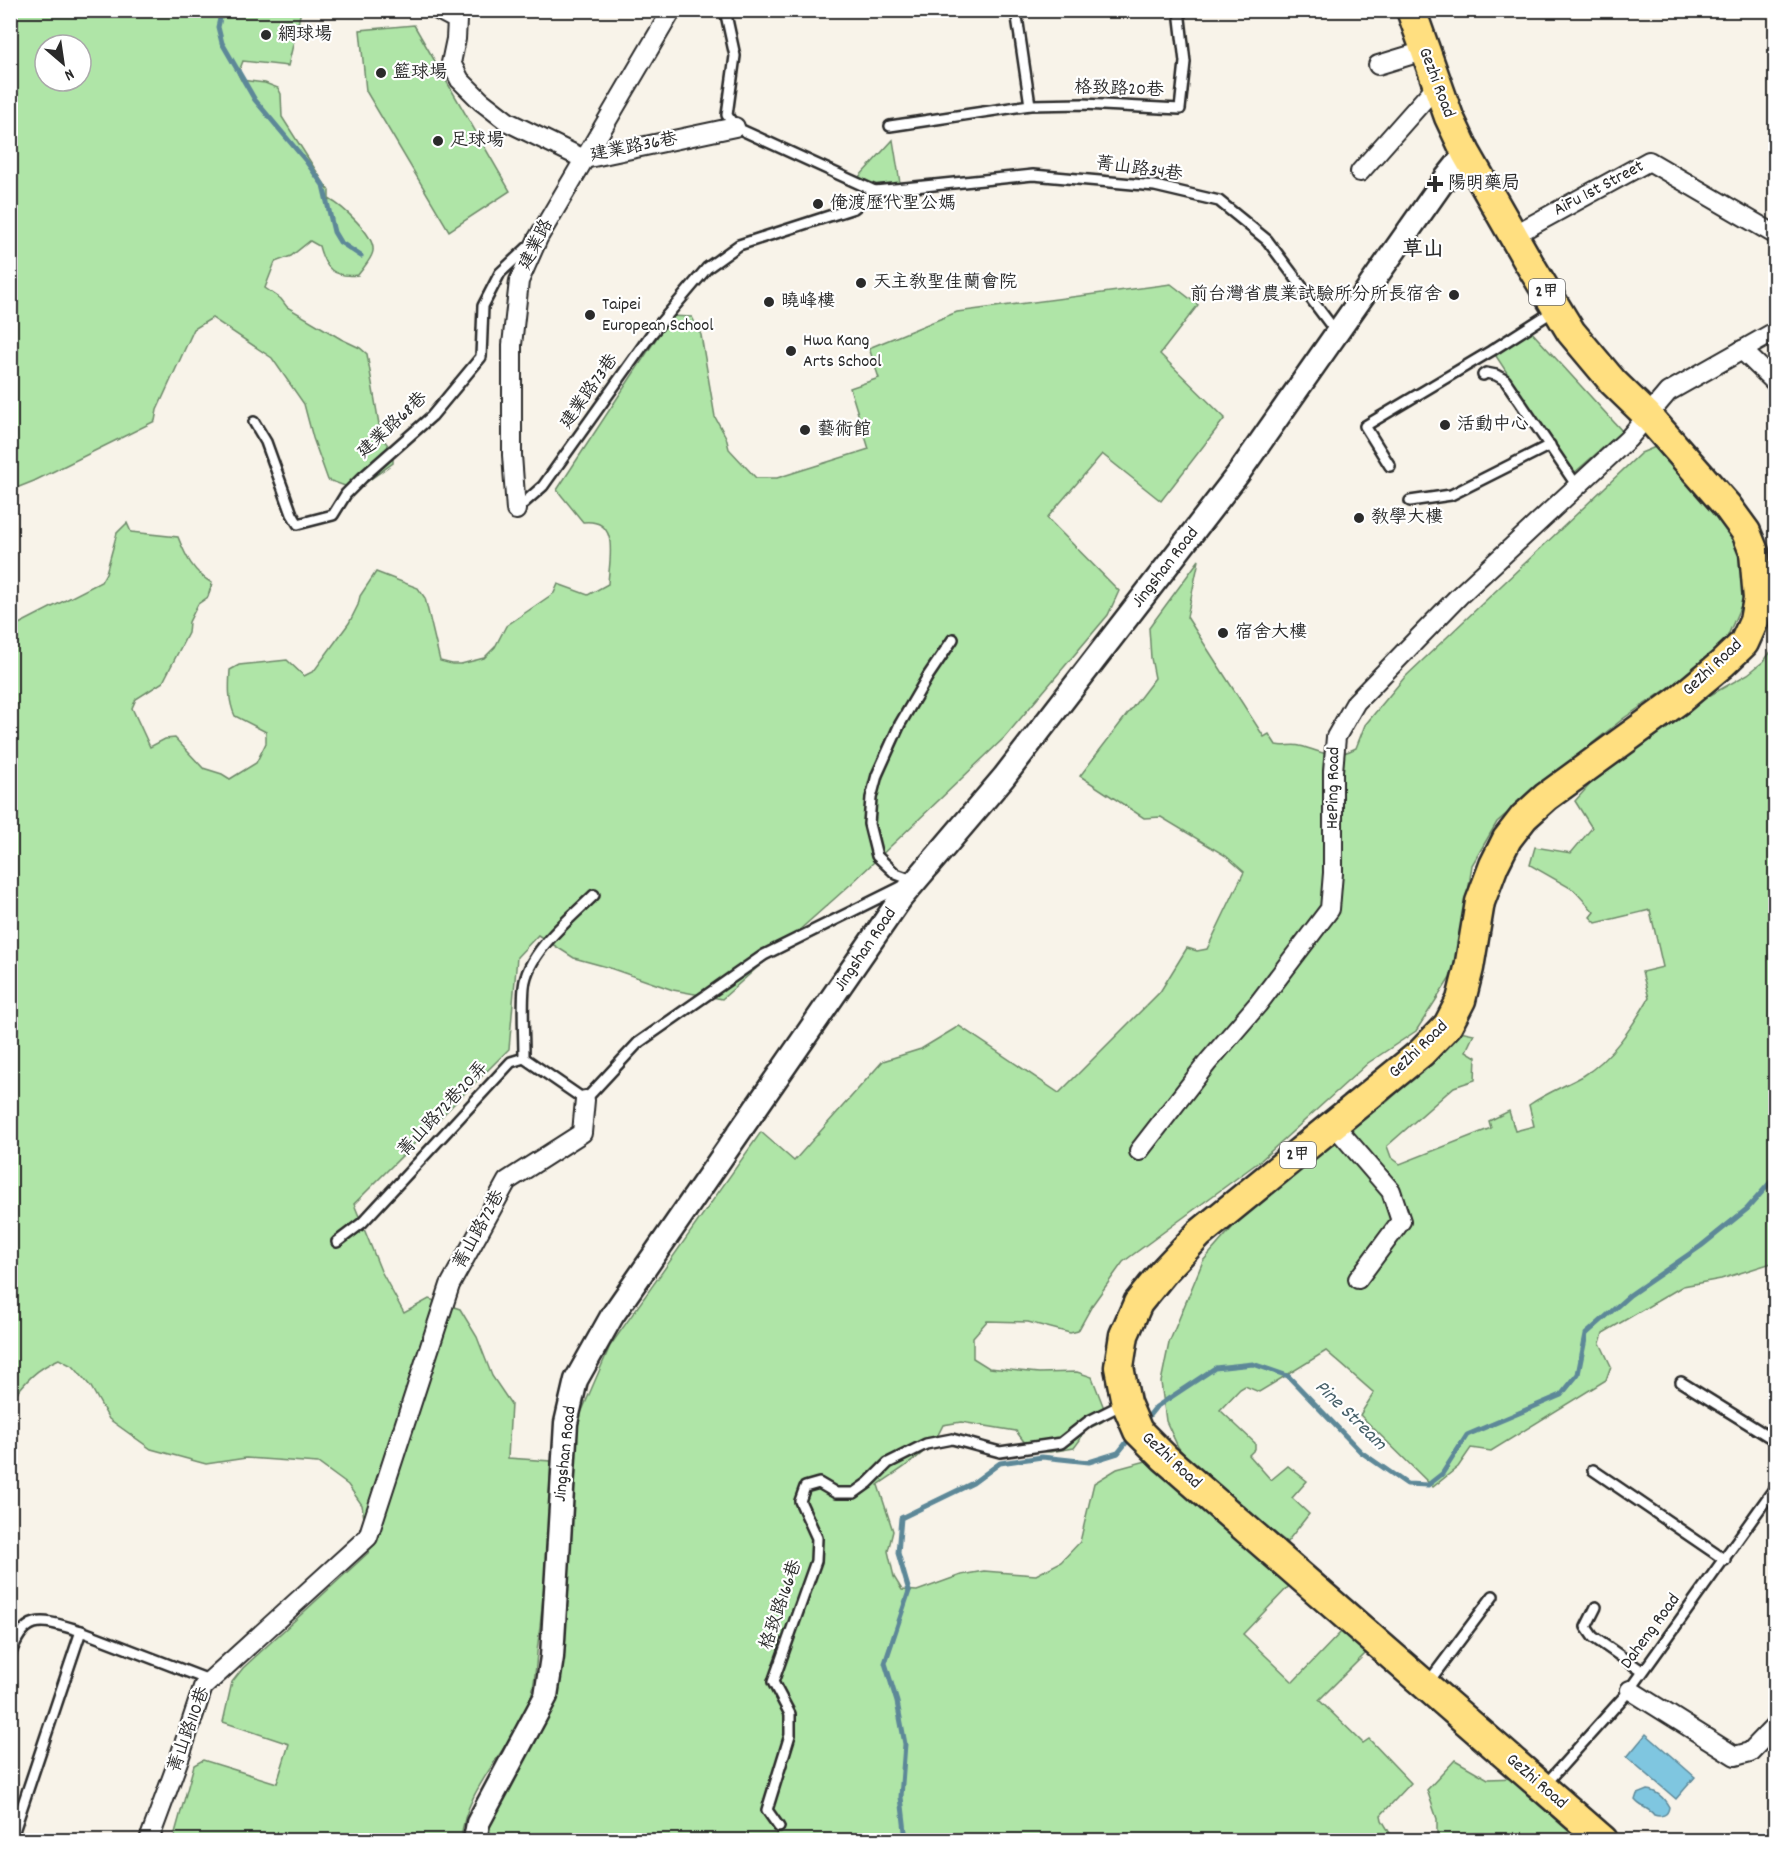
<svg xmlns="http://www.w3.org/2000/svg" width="1786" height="1851" font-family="Dekko,'LXGW WenKai TC',sans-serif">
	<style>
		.green { fill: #afe5a7; stroke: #6d8869; stroke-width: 1.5; fill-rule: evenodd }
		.water { fill: #7fc6e0; stroke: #5d8898; stroke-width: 1.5 }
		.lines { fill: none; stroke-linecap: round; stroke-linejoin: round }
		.stream { stroke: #5d8898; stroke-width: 5 }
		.service-casing { stroke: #2b2b2b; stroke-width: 14 }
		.minor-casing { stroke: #2b2b2b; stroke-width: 22 }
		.tertiary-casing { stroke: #2b2b2b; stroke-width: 27 }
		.primary-casing { stroke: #2b2b2b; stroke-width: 33 }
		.service { stroke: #fff; stroke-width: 9 }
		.minor { stroke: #fff; stroke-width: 18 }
		.tertiary { stroke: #fff; stroke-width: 22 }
		.primary { stroke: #ffdf80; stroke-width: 28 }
		.poi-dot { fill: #2b2b2b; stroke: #fff; stroke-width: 2 }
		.labels { text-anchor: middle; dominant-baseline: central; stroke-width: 4.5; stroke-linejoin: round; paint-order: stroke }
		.shield { fill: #fff; stroke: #6b6b6b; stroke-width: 1.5 }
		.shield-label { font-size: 16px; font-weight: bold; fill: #2b2b2b }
		.poi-label { font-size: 18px; fill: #2b2b2b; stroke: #fff; text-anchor: start }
		.street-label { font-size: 18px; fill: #2b2b2b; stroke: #fff }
		.water-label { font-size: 20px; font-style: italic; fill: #48616a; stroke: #fff }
		.quarter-label { font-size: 21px; font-weight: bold; fill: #2b2b2b; stroke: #fff }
	</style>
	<rect width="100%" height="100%" fill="#f8f3e9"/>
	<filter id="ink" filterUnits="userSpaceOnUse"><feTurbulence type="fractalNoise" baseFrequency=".0167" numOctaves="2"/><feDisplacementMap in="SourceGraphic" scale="12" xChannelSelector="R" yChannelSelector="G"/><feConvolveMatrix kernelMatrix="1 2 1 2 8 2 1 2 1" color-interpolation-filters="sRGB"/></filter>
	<g filter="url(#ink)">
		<!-- green -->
		<g class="green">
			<path d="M242,10V12L243,10L301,11L288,66L243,61L238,74L241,80L265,83L278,88L281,94L282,117L329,191V199C342,206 375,235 373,251C372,259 363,268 358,275C334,278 325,269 319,246L310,241L291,256L275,262L265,288L281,299L287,307L341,339L360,348L367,354L381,436L393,452V463L361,486L348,487L328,480L313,438L304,404L272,358L212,318L194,329L157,410L155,421L34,481L19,487H11L10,11ZM45,45H81V81H45Z"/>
			<path d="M414,25L510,191L449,231L366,91L360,30Z"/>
			<path d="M893,140L900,183L876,187L858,178Z"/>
			<path d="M1171,284L1198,305L1160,354L1225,418L1161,501L1102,454L1047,518L1119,591L1108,615L1004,738L851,884L722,999L673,990L607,967L574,958L538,935L517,957L509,1049L354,1204L381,1271L404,1313L429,1299L460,1309L477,1337L492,1376L511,1404L508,1458L551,1461C548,1522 546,1583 538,1643C536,1659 536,1677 532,1693C517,1745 465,1784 461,1840H173L194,1765L203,1760L277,1783L289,1744L223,1722L232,1682L243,1668L369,1552L362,1505L348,1485L318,1463L246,1458L206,1464L151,1449L109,1419L91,1387L74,1367L59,1359C36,1369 26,1381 11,1400V628L101,582L106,573L117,533L127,523L131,532L178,537C186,557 193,572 212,583L208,597L198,604L189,622L188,633L163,682L136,699L132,708L150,747L165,739L175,738L203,768L222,774L230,779L256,763L266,743V732L235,716C228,701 229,686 230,670L239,665L287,660L304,676L314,671L349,623L358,605L360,596L376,572L418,588L425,598L440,661L452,664H461L484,658L495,647L506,626L554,593L558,584L588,595L608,584C609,560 621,518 583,522L557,490L671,316L692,317L701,335L715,417L726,437L729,449L756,478H777L869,449L850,388L879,378L869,348L957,312Z"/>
			<path d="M1529,329L1622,431L1573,474L1494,353Z"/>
			<path d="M1658,446L1733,529L1744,571L1742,603L1725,642L1683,678L1624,718L1534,790L1497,822L1472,865L1462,934L1450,978L1416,1031L1368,1063L1260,1161L1123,1262L1093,1304L1078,1331L1070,1333L1028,1322L987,1321L973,1337V1358L989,1368L1039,1373L1077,1372L1092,1377L1107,1416L1102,1422L1083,1431L1080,1440L1074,1448L1050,1452L1031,1451L1016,1431L961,1422L943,1425C931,1453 902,1468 878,1485L893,1531L888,1551L894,1577L902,1590L917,1591L961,1575L984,1571L1036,1575L1061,1562L1080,1542L1094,1483L1117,1469L1146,1461L1291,1584L1243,1634L1293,1682L1341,1632L1366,1653L1319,1700L1363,1743L1369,1739L1411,1783L1381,1815L1382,1820L1394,1840H482L485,1826L553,1701L578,1420L610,1346L761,1132L794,1161L883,1061L921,1049L959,1026L1059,1093L1160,992L1187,948L1197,951L1207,949L1244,872L1226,856L1161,817L1144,818L1080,776L1155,678L1151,658L1149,628L1199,560L1187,617L1264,737L1269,734L1276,745C1284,747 1293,744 1300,746C1325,752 1330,761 1356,748L1365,725L1404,678L1641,453Z"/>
			<path d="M1775,646V1262L1721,1279L1683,1286L1603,1333L1600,1343L1611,1366L1606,1380L1491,1451L1471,1448L1458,1467L1433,1487L1360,1415L1374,1393L1326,1351L1259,1392L1245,1386L1240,1389L1220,1410L1255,1443V1449L1249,1455L1271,1480L1288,1466L1307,1481L1292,1498L1309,1514L1287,1542L1256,1520L1197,1470L1178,1447L1166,1421L1161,1382L1169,1343L1203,1261L1246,1212L1323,1142L1387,1102L1438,1056L1460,1031L1474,1034L1466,1051L1476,1057L1475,1080L1454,1087L1387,1146L1391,1157L1400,1164L1491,1128L1489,1121L1509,1111L1515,1131L1534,1126L1529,1105C1546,1093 1565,1086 1583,1076C1612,1058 1632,1027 1649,998L1642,972L1663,967L1650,910L1596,923L1590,917L1594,912L1574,890L1530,865L1535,847L1571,853L1592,828L1575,801L1602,771L1698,702L1748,674L1764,661Z"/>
			<path d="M1455,1760L1488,1779L1516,1778L1589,1840H1437V1819L1427,1790Z"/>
		</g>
		<!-- water -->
		<g class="water">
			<path d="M1646,1734L1695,1777L1676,1799L1627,1757Z"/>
			<path d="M1647,1790C1658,1791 1664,1798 1669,1807C1668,1816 1661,1817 1654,1815C1649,1808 1640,1807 1635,1800L1637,1794Z"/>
		</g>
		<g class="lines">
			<!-- stream -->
			<g class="stream">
				<path d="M222,10L218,27L222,43L255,100L306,161L323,185L334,232L340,242L361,256"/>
				<path d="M1148,1417L1156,1407L1215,1368L1253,1364L1288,1376L1361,1452L1407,1484L1428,1485L1442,1474L1467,1435L1561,1395L1578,1374L1586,1334L1630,1295L1701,1246L1747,1209L1776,1176"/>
				<path d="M906,1840L901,1797L905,1744L897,1702L885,1663L909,1591L898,1553L901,1518L973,1483L1000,1463L1042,1457L1089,1462L1118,1453L1126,1443"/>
			</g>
			<defs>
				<g id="service">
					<path d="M725,10L735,56L727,115L735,127L875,191L1033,175L1155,186L1219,201L1267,240L1336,332"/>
					<path d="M1030,105L1083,104L1180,109L1185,62L1179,10"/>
					<path d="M890,126L1030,105L1016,10"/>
					<path d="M1483,375L1486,373L1496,375L1505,380L1577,486"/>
					<path d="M254,422L266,442L292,514L298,524L333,515L346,494L363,477L432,416L481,357L483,306L500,273L530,245"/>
					<path d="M1390,466L1365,426L1491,351L1555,310"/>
					<path d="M1410,501L1451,495L1550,445"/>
					<path d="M517,509L543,486L652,333L707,268L739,245L854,208L875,191"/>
					<path d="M915,881L896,874L877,856L869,824L871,798L877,775L900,724L928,676L953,639"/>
					<path d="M524,1058C524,1034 522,1010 524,987C527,952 571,918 594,895"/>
					<path d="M337,1242L362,1223L511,1062L524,1058L585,1100L638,1043L764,955L901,887"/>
					<path d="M1681,1382L1776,1441"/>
					<path d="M1593,1470L1725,1560"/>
					<path d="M1596,1607L1586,1627L1593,1637L1642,1671"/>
					<path d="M10,1656C25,1611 43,1620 81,1631"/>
					<path d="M1427,1684L1493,1596"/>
					<path d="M1544,1786L1630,1690L1776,1486"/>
					<path d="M779,1827L767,1810L790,1735V1714L773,1682L816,1561L817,1538L800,1501L805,1487L819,1483L836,1493H854L868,1483L888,1463L926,1444L952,1439L1000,1452L1061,1443L1089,1421L1123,1404"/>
					<path d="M11,1840L81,1631L209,1680"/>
				</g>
				<g id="minor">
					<path d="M438,10L457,20L456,39L451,63L460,80L481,101L508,122L584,159L735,127"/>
					<path d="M1378,65L1424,51"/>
					<path d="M1360,172L1437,85"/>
					<path d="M1514,235L1649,161L1776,235"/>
					<path d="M1742,350L1776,383"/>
					<path d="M516,510L512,455V345L519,281L538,238L672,10"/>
					<path d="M1757,573L1776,570"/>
					<path d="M1334,1125L1391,1191L1401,1221L1358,1279"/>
					<path d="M1139,1151L1208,1062L1258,1004L1330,909L1333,873V771L1336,737L1356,702L1459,596L1628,439L1668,392L1776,331"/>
					<path d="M1630,1690L1735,1756L1750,1752L1776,1725"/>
					<path d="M149,1840L180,1756L203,1687L368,1537L450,1285L507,1181L582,1133L585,1100"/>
				</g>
				<path id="tertiary" d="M475,1840L478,1823L546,1696L552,1657L566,1423L576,1380L612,1316L901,898L1004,777L1238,474L1442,183L1466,153"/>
				<path id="primary" d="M1411,10L1449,117L1466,153L1529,263L1571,332L1613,382L1647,415L1727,506L1746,532L1754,552L1758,599L1754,621L1744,643L1722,664L1679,700L1546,797L1524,817L1507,839L1494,865L1480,902L1469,968L1461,1000L1448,1025L1421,1053L1199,1234L1164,1271L1138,1303L1124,1335L1119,1367L1126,1403L1138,1431L1165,1458L1603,1840"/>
			</defs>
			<!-- service casing -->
			<use href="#service" class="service-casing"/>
			<!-- minor casing -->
			<use href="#minor" class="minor-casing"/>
			<!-- tertiary casing -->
			<use href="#tertiary" class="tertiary-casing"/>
			<!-- primary casing -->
			<use href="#primary" class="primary-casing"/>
			<!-- service -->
			<use href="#service" class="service"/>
			<!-- minor -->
			<use href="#minor" class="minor"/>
			<!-- tertiary -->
			<use href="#tertiary" class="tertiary"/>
			<!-- primary -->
			<use href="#primary" class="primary"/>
		</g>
	</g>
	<!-- markers -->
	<g class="poi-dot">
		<circle cx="266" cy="35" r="6"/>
		<circle cx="381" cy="73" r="6"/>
		<circle cx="438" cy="141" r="6"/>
		<path d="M1432 175h6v6h6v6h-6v6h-6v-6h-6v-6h6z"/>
		<circle cx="818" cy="204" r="6"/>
		<circle cx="861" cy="283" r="6"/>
		<circle cx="1454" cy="295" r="6"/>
		<circle cx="769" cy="302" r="6"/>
		<circle cx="590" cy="315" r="6"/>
		<circle cx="791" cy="351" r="6"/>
		<circle cx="1445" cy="425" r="6"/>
		<circle cx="805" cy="430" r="6"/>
		<circle cx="1359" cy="518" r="6"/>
		<circle cx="1223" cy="633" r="6"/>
	</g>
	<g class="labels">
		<!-- shield labels -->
		<g class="shield">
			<rect x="1529" y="279" width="36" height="26" rx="4.5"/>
			<rect x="1280" y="1142" width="36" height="26" rx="4.5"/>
		</g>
		<g class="shield-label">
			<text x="1547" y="292">2甲</text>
			<text x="1298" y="1155">2甲</text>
		</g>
		<!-- poi labels -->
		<g class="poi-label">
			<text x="278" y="35">網球場</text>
			<text x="393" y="73">籃球場</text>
			<text x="450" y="141">足球場</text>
			<text x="1448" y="184">陽明藥局</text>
			<text x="830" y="204">俺渡歷代聖公媽</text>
			<text x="873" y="283">天主教聖佳蘭會院</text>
			<text x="1442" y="295" text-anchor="end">前台灣省農業試驗所分所長宿舍</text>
			<text x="781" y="302">曉峰樓</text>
			<text x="602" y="305">Taipei<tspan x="602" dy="21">European School</tspan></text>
			<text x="803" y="341">Hwa Kang<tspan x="803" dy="21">Arts School</tspan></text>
			<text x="1457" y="425">活動中心</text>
			<text x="817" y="430">藝術館</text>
			<text x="1371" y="518">教學大樓</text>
			<text x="1235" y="633">宿舍大樓</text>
		</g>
		<!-- street labels -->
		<g class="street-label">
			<text transform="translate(1436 83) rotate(69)">Gezhi Road</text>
			<text transform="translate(1119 90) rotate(2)">格致路20巷</text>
			<text transform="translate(634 148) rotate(-11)">建業路36巷</text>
			<text transform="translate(1139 170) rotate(8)">菁山路34巷</text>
			<text transform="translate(1599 189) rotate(-28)">AiFu 1st Street</text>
			<text transform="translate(537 245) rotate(-63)">建業路</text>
			<text transform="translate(590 392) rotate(-55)">建業路73巷</text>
			<text transform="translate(393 426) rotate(-43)">建業路68巷</text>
			<text transform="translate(1166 568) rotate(-52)">Jingshan Road</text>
			<text transform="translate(1713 668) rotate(-43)">GeZhi Road</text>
			<text transform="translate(1334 788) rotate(-89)">HePing Road</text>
			<text transform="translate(866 950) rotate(-56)">Jingshan Road</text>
			<text transform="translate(1419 1050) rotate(-44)">GeZhi Road</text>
			<text transform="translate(444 1110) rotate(-47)">菁山路72巷20弄</text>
			<text transform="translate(480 1230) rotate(-61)">菁山路72巷</text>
			<text transform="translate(566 1454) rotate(-84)">Jingshan Road</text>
			<text transform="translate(1171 1461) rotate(43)">GeZhi Road</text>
			<text transform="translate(782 1605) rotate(-71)">格致路166巷</text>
			<text transform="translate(1651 1632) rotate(-54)">Daheng Road</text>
			<text transform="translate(190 1730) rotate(-70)">菁山路110巷</text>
			<text transform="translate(1536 1782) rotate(41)">GeZhi Road</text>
		</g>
		<!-- water labels -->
		<g class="water-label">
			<text transform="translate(1350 1416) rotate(44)">Pine Stream</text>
		</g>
		<!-- quarter labels -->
		<g class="quarter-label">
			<text x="1423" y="251">草山</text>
		</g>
	</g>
	<!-- margin -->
	<rect width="1786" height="1851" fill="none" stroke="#fff" stroke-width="36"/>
	<rect x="18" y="18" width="1750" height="1815" fill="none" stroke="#2b2b2b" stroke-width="2" filter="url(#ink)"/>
	<!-- north arrow -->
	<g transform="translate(63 63) rotate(151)"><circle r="28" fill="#ffffff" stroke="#aaaaaa" stroke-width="1.5"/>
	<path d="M0-4.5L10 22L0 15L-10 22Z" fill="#2b2b2b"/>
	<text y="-9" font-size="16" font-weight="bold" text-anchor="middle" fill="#2b2b2b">N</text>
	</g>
</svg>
